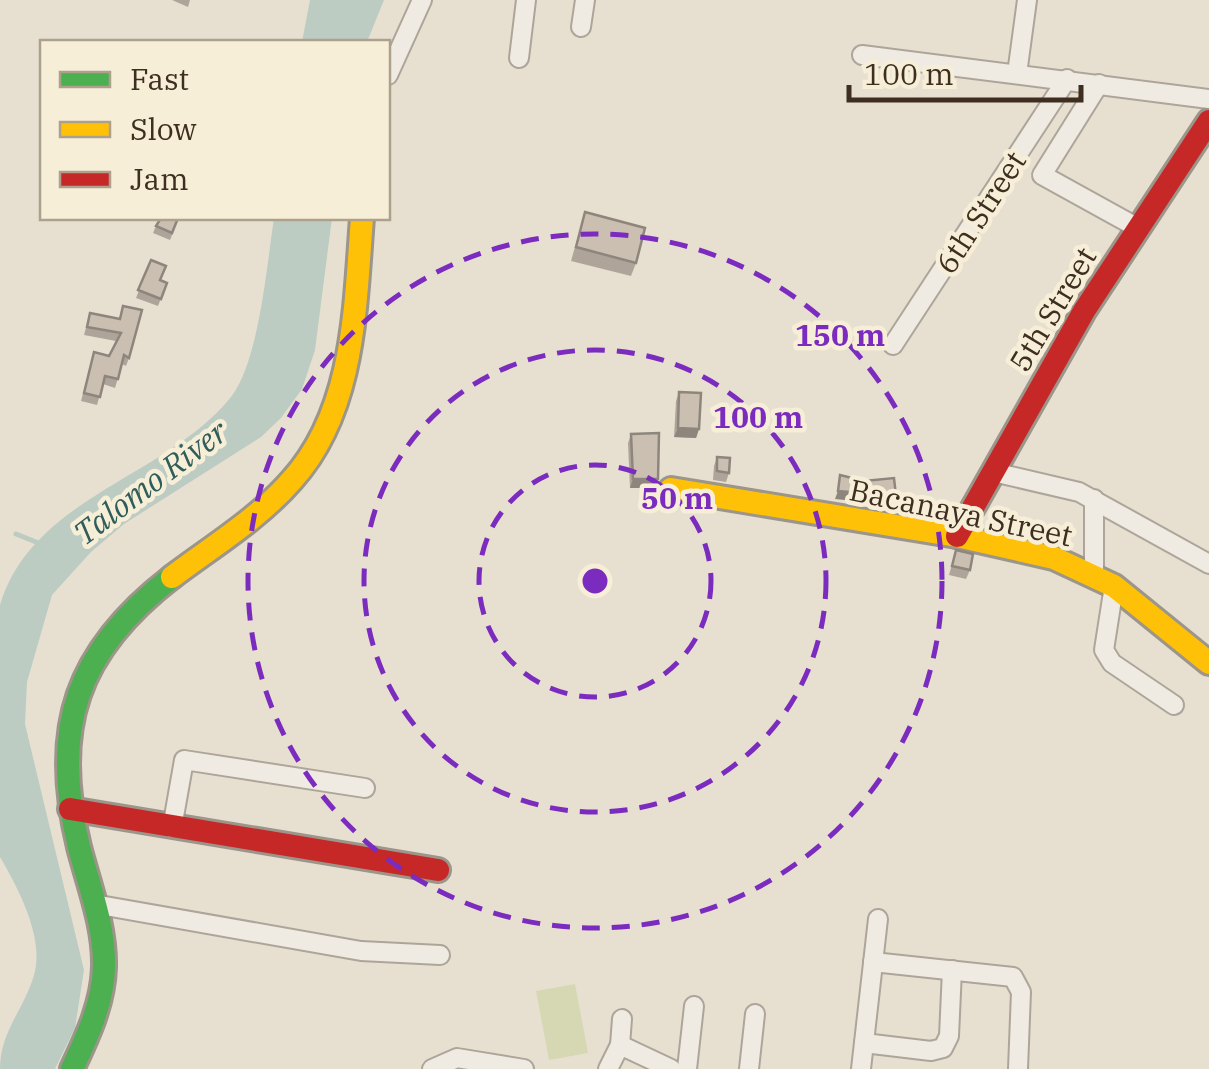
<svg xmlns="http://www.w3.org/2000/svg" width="1209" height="1069" font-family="'IBM Plex Serif',serif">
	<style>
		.green { fill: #d6d7b3 }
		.water { fill: #bcccc2 }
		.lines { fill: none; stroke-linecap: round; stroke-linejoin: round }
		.stream { stroke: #bcccc2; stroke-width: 5 }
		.street-casing { stroke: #ada599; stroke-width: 22 }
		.fast-casing { stroke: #9c958a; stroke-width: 28 }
		.slow-casing { stroke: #9c958a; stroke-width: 28 }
		.jam-casing { stroke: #9c958a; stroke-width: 28 }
		.street { stroke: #efebe3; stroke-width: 18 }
		.fast { stroke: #4caf50; stroke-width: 22 }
		.slow { stroke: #ffc107; stroke-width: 22 }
		.jam { stroke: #c62828; stroke-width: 22 }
		.wall { fill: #afa499 }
		.shaded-wall { fill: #8e867d }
		.building { fill: #cbbfb2; stroke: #8e867d; stroke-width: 2.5 }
		.ring { fill: none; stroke: #7b2cbf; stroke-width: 5; stroke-dasharray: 18 12 }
		.labels { text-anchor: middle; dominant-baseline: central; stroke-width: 9; stroke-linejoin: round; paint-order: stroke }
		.street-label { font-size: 30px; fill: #3d2e20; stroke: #f7eed8 }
		.water-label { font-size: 32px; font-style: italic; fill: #2f5d5a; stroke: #f7eed8 }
		.centre { fill: #7b2cbf; stroke: #f7eed8; stroke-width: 5 }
		.ring-label { font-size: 30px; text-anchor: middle; font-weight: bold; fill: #7b2cbf; stroke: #f7eed8; stroke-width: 9; stroke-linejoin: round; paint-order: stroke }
	</style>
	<rect width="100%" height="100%" fill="#e7e0d1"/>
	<!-- green -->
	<path class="green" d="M575,984L588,1053L549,1060L536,991Z"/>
	<!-- water -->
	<g class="water">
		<path d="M310,0H384L367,42H302Z"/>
		<path d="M274,218H332L315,350L302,389L281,418L261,437L124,524L91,552L52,595L27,682L25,724L84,970L75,1028L55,1069H0C0,1031 24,1010 34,975C45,938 18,888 0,857V605C33,496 166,478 231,397C259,362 267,263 274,218Z"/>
	</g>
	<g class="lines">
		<!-- stream -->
		<path class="stream" d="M16,534L41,544"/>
		<defs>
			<g id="street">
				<path d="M581,27L585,0"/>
				<path d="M862,55L1209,99"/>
				<path d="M519,58L526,0"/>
				<path d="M1017,74L1027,0"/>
				<path d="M388,75L422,0"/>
				<path d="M1099,84L1042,175L1138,228"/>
				<path d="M893,345L1067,79"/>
				<path d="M993,472L1079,492L1209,564"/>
				<path d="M1094,574V499"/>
				<path d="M1114,586L1104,650L1112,663L1174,705"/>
				<path d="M172,828L184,760L365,788"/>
				<path d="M94,904L361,951L440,955"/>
				<path d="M873,962L1013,977L1021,992L1018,1069"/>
				<path d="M864,1043L931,1051L943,1048L949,1036L952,970"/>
				<path d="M620,1045L671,1069"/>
				<path d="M432,1069L457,1058L524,1069"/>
				<path d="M608,1069L620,1045L622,1019"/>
				<path d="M687,1069L694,1006"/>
				<path d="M749,1069L755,1014"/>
				<path d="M861,1069L878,919"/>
			</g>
			<path id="fast" d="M72,1069C87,1037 103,1004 104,967C105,926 89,886 79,847C50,728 76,651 172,577"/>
			<g id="slow">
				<path d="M671,489L957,536L1054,558L1114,586L1209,663"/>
				<path d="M172,577C213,546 258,519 292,480C355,410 355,307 362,218"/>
			</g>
			<g id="jam">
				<path d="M957,536L1084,311L1209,121"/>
				<path d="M70,809L438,870"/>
			</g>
		</defs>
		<!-- street casing -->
		<use href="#street" class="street-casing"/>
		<!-- fast casing -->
		<use href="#fast" class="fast-casing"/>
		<!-- slow casing -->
		<use href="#slow" class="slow-casing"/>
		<!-- jam casing -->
		<use href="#jam" class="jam-casing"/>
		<!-- street -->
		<use href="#street" class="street"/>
		<!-- fast -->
		<use href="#fast" class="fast"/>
		<!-- slow -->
		<use href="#slow" class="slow"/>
		<!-- jam -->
		<use href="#jam" class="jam"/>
	</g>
	<!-- wall -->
	<g class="wall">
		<path d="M172,0H190L188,7Z"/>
		<path d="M585,212L636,263L631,276L571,261Z"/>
		<path d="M179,218L170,240L153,233L156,226Z"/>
		<path d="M151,260L160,280L167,283L158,306L136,298Z"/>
		<path d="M123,306L129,358L126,366L122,364L115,388L103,384L97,405L81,401L94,352L109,356L116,341L84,335L90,313L119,319Z"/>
		<path d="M679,392L699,429L696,438L674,437L676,401Z"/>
		<path d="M631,434L658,479L655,488H630L628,443Z"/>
		<path d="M717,457L729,473L726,482L713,480L714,466Z"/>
		<path d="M956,550L970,570L966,579L949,575Z"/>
	</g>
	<!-- shaded-wall -->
	<g class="shaded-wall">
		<path d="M678,428L699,429L696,438L674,437Z"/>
		<path d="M633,479H658L655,488H630Z"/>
		<path d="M838,491L896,496L892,505L835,499Z"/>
	</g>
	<!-- building -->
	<g class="building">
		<path d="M585,212L645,228L636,263L576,247Z"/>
		<path d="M161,218H178L172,233L156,226Z"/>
		<path d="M151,260L166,266L160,280L167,283L161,299L138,290Z"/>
		<path d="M123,306L142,310L129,358L124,355L118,379L105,376L100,397L84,393L94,352L109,356L121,333L87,327L90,313L120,319Z"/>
		<path d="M679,392L701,393L699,429L678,428Z"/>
		<path d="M659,433L658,479H633L631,434Z"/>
		<path d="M717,457L730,458L729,473L717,471Z"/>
		<path d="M840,475L864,481L894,478L896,496L838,491Z"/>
		<path d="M956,550L973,554L970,570L952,566Z"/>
	</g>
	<!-- distance rings -->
	<g class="ring">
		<circle cx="595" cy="581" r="116"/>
		<circle cx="595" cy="581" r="231"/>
		<circle cx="595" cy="581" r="347"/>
	</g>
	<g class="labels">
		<!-- street labels -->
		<g class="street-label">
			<text transform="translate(980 212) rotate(-57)">6th Street</text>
			<text transform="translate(1052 309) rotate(-59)">5th Street</text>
			<text transform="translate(961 512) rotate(12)">Bacanaya Street</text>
		</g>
		<!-- water labels -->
		<g class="water-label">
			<text transform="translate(150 482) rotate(-37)">Talomo River</text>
		</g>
	</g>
	<circle cx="595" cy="581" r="15" class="centre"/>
	<g class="ring-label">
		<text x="840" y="346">150 m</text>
		<text x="758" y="428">100 m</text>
		<text x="677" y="509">50 m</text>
	</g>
	<!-- legend -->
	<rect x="40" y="40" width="350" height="180" fill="#f7eed8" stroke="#ada18e" stroke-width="2.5"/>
	<rect x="60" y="72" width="50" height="15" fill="#4caf50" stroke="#ada18e" stroke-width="2.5"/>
	<text x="130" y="90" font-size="30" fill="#3d2e20">Fast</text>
	<rect x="60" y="122" width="50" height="15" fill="#ffc107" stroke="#ada18e" stroke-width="2.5"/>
	<text x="130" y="140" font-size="30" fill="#3d2e20">Slow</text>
	<rect x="60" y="172" width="50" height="15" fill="#c62828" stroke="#ada18e" stroke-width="2.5"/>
	<text x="130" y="190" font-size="30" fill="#3d2e20">Jam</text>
	<!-- scale -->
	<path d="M849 85v15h232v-15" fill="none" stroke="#3d2e20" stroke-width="5"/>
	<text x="864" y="85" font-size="30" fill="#3d2e20" stroke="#f7eed8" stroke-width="8" paint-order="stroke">100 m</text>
</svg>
